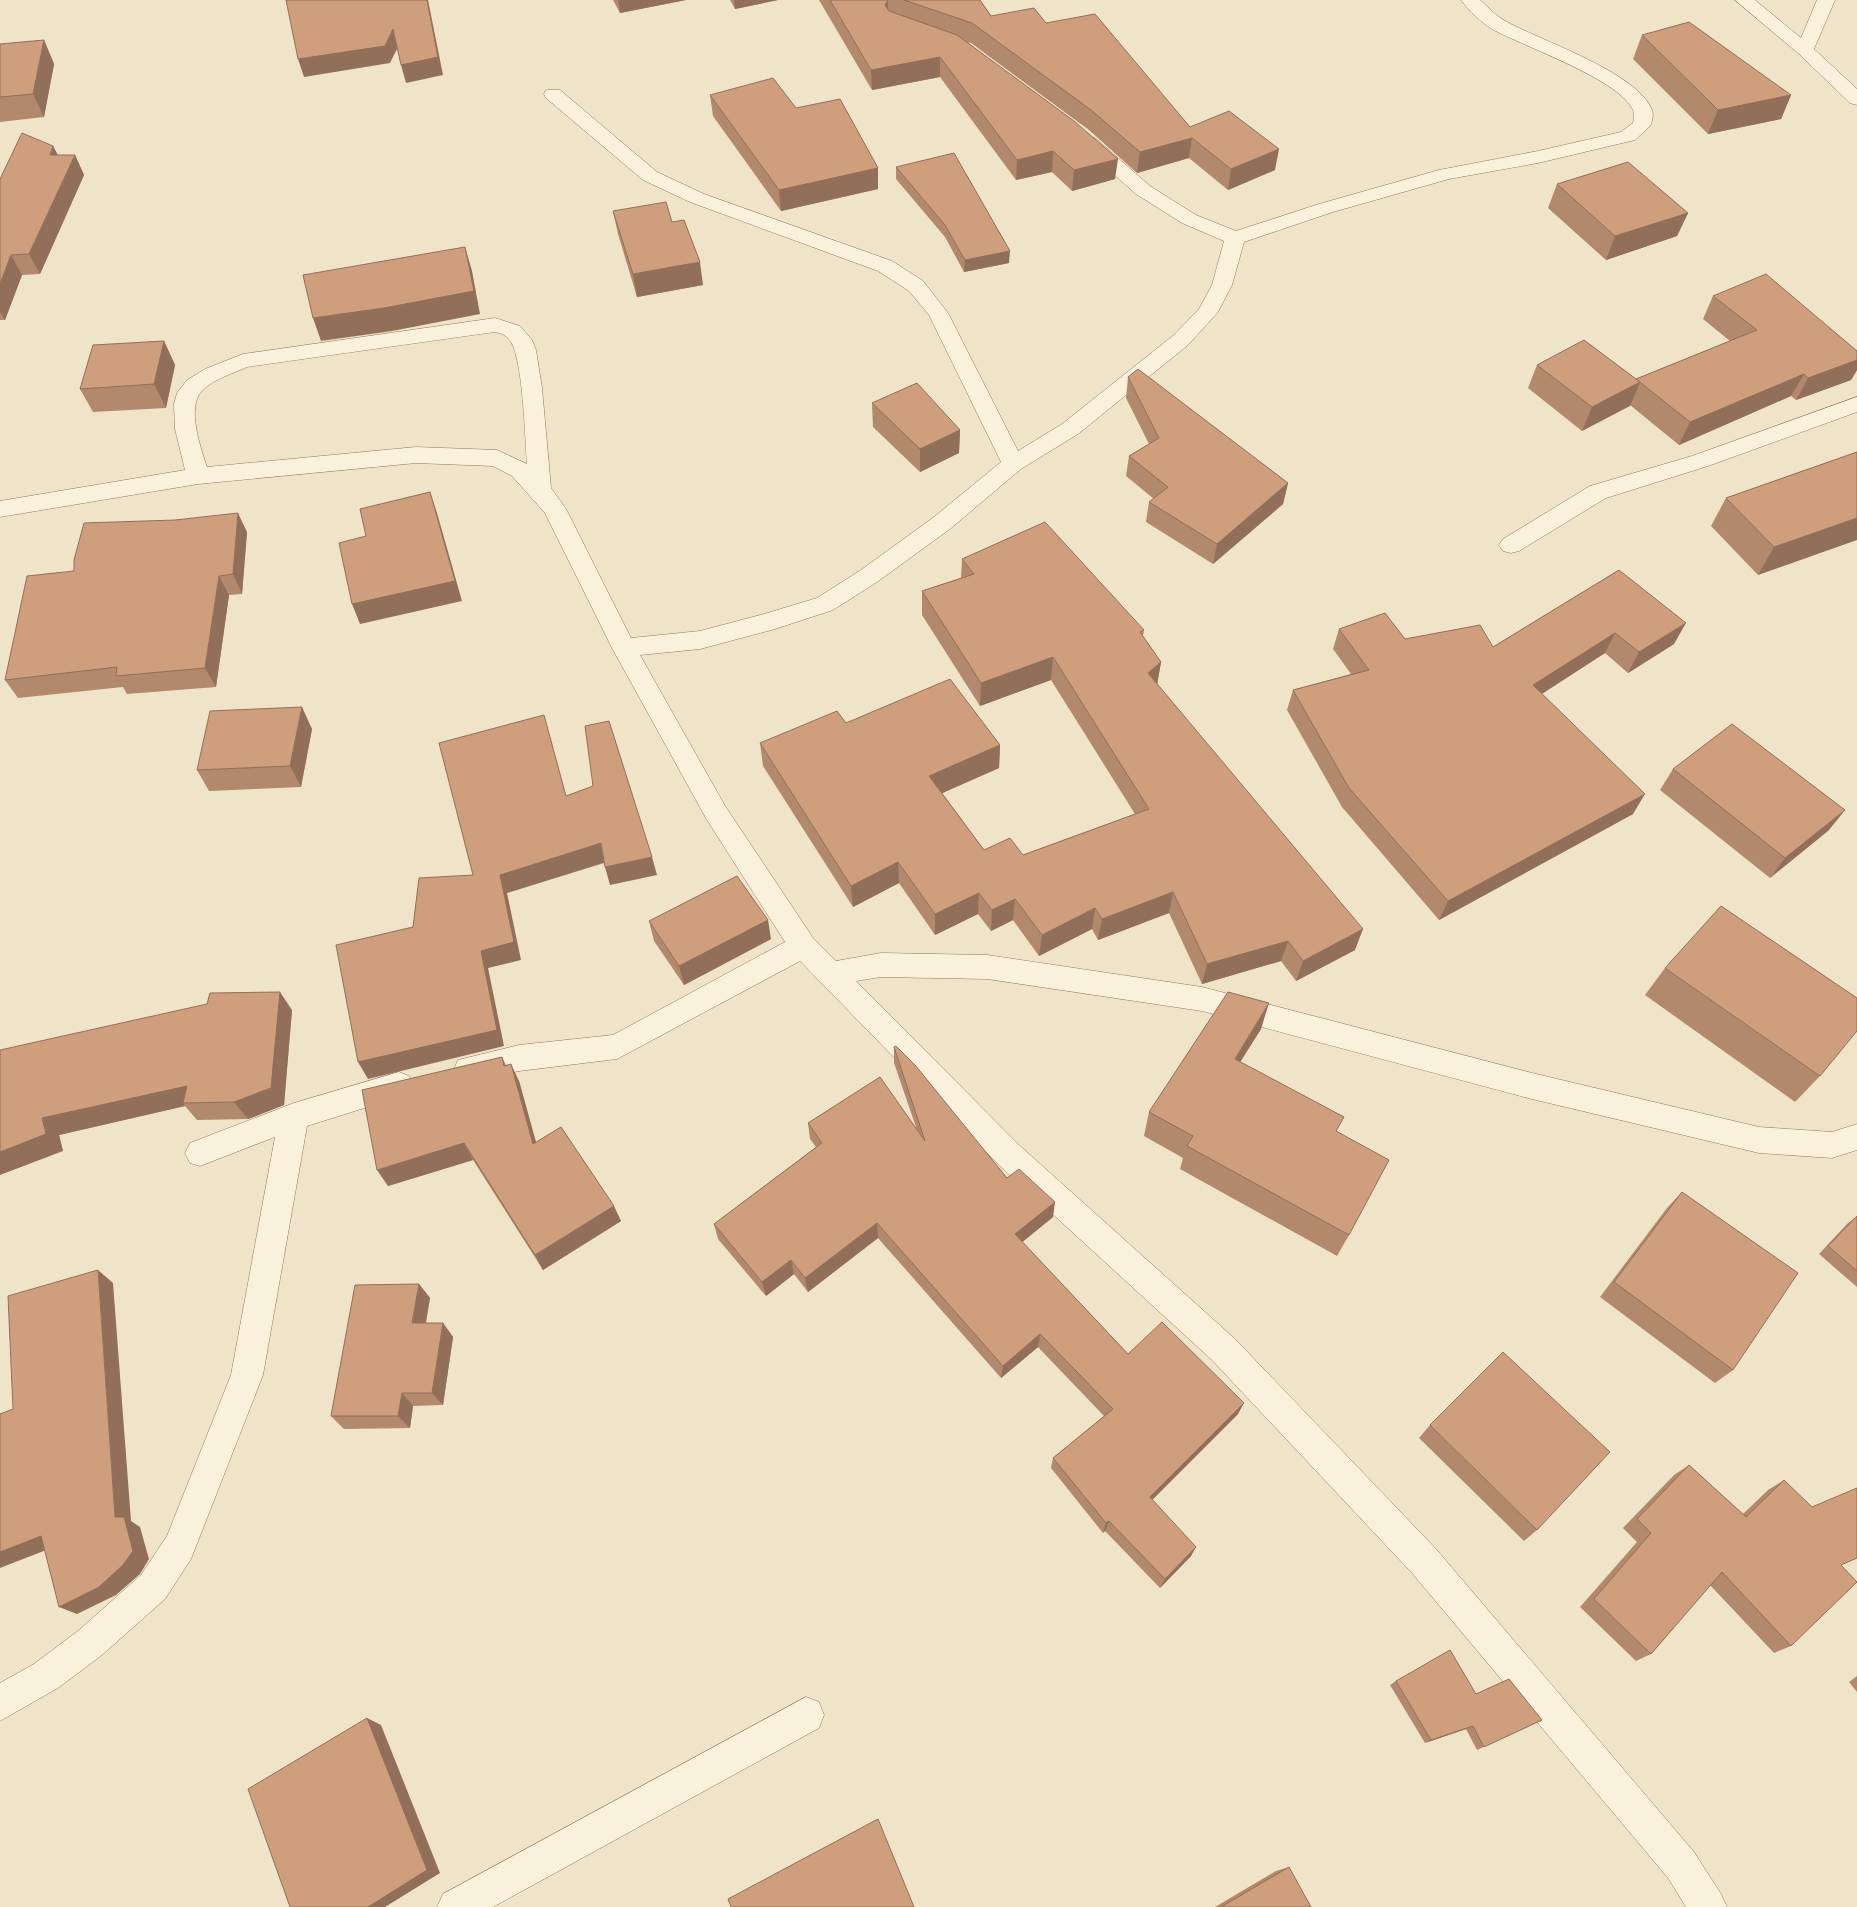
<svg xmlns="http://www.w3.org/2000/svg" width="1857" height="1907" font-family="'Playfair Display',serif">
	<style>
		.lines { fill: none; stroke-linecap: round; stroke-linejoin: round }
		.minor-casing { stroke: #8d765c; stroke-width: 1 }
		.minor { fill: #faf1dc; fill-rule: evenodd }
		.wall { fill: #b2896c }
		.shaded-wall { fill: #916f58 }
		.building { fill: #cf9f7d; stroke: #916f58 }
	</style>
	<rect width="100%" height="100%" fill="#f0e4c8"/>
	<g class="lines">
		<defs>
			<g id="minor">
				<path d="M1461,0H1480C1489,8 1496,16 1507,22C1542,41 1638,73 1652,110C1654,114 1652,120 1651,125L1635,140L1538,163L1449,179L1333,212L1244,242L1232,285L1218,312L1188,345L1078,434L1021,469L950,529L877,582L833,610L775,629L700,649L640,655L725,806L813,938L836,961L881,953L987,955L1202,987L1532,1073L1759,1127L1832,1132L1857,1124V1150L1832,1158L1759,1153L1532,1099L1202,1011L987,979L881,977L856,981L1019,1145L1234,1338L1436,1549L1694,1852L1721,1894L1727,1907H1686L1668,1878L1412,1573L1212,1360L999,1165L800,961L617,1059L519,1071L468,1082L458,1078L454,1069L458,1060L519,1045L613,1035L785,942L707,820L612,648L545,513L512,476L493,466L416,463L198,484L0,517V501L185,470L175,429L174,404L177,393L187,380L205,369L243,354L495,318L520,326L532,340L536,350L542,388L551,488L566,509L631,638L700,631L764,614L817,598L861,570L934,517L1001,462L929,315L909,291L878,271L690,202L643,180L546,98L544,94L546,90H560L657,172L704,194L892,261L923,281L948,313L1018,451L1062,424L1174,335L1199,309L1212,285L1224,241L1182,223L1136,194L1081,146L1078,142L1081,138H1095L1150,186L1196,215L1236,231L1319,204L1439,170L1538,151L1621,132L1633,123C1634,118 1635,113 1632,108C1615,78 1525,47 1492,29C1481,22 1469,11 1461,0ZM495,332C501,333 508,336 511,342C523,362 525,437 527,464L497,450L416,447L207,467C201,449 186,407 202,391C213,379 232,374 247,367Z"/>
				<path d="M1735,0H1755L1801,38L1817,0H1835L1814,49L1857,89V105L1850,103L1799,54Z"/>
				<path d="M1857,397V412L1708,466L1606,498L1519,551L1511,553L1503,551L1499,545L1503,539L1590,486L1692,456Z"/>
				<path d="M399,1072L409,1076L413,1085L409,1094L307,1126L263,1375L191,1559L165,1599L102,1655L58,1688L0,1721V1683L34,1664L78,1631L141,1575L167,1536L231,1375L275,1137L200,1166L190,1163L185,1153L190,1143L294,1103Z"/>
				<path d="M806,1697L819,1702L824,1715L819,1728L493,1907H437L443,1894Z"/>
			</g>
		</defs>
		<!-- minor casing -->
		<use href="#minor" class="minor-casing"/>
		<!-- minor -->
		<use href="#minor" class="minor"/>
	</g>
	<!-- wall -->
	<g class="wall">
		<path d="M613,0H686L620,13Z"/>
		<path d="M730,0H778L735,9Z"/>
		<path d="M819,0H980L991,16L1046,23L1190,127L1275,170L1228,190L1189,158L1137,173L1089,130L971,43L968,42L1115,179L1072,191L1052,172L1016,180L940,77L872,90Z"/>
		<path d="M1642,35L1791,95L1781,119L1708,134L1633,59Z"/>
		<path d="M44,40L54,64L44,117L0,122V44Z"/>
		<path d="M710,95L796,108L878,168V189L781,211L713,116Z"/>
		<path d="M53,146L58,155H75L84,175L40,274L22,275L5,320H0V179Z"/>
		<path d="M896,167L1009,263L964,272L945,237L896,179Z"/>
		<path d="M1557,184L1688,213L1677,236L1606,260L1548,208Z"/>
		<path d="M613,211L672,222L703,285L637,297L618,234Z"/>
		<path d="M1713,296L1857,351V370L1851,380L1796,400L1791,396L1679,445L1630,405L1582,431L1528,388L1537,365L1636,379L1730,341L1703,319Z"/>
		<path d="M164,341L175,365L166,408L93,412L80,389Z"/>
		<path d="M1128,377L1288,483L1283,504L1213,564L1146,522L1149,502L1154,499L1126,476L1129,456L1149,444L1126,398Z"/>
		<path d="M872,403L960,430L959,453L920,472L873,427Z"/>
		<path d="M1857,452L1758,575L1711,526L1726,498Z"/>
		<path d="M247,532L242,594L229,595L216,687L127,694L123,687L18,698L5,680L74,571Z"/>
		<path d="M962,559L1144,630L1143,636L1161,662L1157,684L1355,950L1296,981L1281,961L1202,984L1169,913L1098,940L1092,929L1039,956L1013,920L991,931L978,914L935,935L899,883L853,907L763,766L760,743L846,723L1000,745L999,768L942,793L984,850L1023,855L1135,814L1051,680L980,706L922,615V591L961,578Z"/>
		<path d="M1619,570L1674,644L1628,673L1605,653L1542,694L1633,814L1439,920L1342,807L1287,710L1293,690L1351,674L1333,649L1339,629L1405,639L1493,647Z"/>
		<path d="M312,729L301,787L209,791L197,770Z"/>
		<path d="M1673,769L1829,830L1770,878L1660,790Z"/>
		<path d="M649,921L771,939L684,985L654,941Z"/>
		<path d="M1665,968L1820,1076L1795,1102L1645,995Z"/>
		<path d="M292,1010L284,1105L248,1119L197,1120L185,1106L59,1135L63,1151L0,1050Z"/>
		<path d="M1261,1029L1240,1062L1337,1132L1349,1235L1337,1256L1180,1169L1183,1158L1144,1136L1149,1112Z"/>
		<path d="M894,1047L1007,1178L1053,1217L1022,1242L1128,1354L1238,1414L1152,1500L1191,1556L1160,1588L1105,1531L1103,1533L1051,1468L1053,1458L1104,1416L1038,1347L1001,1378L878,1238L808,1292L794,1274L766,1296L718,1239L714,1224L816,1147L810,1139L808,1123L916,1127L894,1063Z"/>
		<path d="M502,1057L506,1065L519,1081L536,1142L621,1221L543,1270L473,1160L388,1186Z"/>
		<path d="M1682,1192L1733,1370L1715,1383L1600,1297L1667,1208Z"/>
		<path d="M1857,1216V1287L1819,1254L1847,1224Z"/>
		<path d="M419,1284L430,1298L426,1323H443L453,1337L443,1405L413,1406L410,1428L344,1429L331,1416Z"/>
		<path d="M1430,1425L1537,1530L1524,1541L1419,1438Z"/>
		<path d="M1689,1465L1743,1514L1768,1490L1784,1480L1841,1565L1791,1646L1774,1653L1710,1585L1651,1654L1636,1661L1580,1607L1637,1542L1623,1528L1674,1475Z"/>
		<path d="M1857,1676V1692L1849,1682Z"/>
		<path d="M1396,1681L1476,1694L1542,1720L1477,1750L1466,1729L1425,1743L1390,1685Z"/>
		<path d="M1289,1867L1311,1907H1215L1276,1871Z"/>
	</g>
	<!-- shaded-wall -->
	<g class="shaded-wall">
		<path d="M427,0H428L443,75L406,83L401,65Z"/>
		<path d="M618,0H686L620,13Z"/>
		<path d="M734,0H778L735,9Z"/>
		<path d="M888,0V20L885,5Z"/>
		<path d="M393,29L398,47L390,63L304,77L298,59Z"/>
		<path d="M44,40L54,64L44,117L33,94Z"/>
		<path d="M940,57V77L872,90L871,70Z"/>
		<path d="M1791,95L1781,119L1708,134L1718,110Z"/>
		<path d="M1192,138L1189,158L1137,173L1140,152Z"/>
		<path d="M53,146L63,166L50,155Z"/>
		<path d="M1279,149L1275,170L1228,190L1231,169Z"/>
		<path d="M1053,151L1052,172L1016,180L1017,160Z"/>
		<path d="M75,155L84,175L40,274L29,254Z"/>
		<path d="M1118,159L1115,179L1072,191L1074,170Z"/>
		<path d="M878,168V189L781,211L779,190Z"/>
		<path d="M1688,213L1677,236L1606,260L1615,236Z"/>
		<path d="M465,247L472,271L480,314L392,331L321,341L313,318Z"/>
		<path d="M1010,251L1009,263L964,272L965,260Z"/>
		<path d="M11,255L22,275L5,320L0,312V284Z"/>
		<path d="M700,262L703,285L637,297L633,274Z"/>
		<path d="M164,341L175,365L166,408L154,384Z"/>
		<path d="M1857,360V370L1851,380L1796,400L1808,378Z"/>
		<path d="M1804,374L1791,396L1679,445L1690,422Z"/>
		<path d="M1640,382L1630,406L1582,431L1592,407Z"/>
		<path d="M960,430L959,453L920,472V449Z"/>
		<path d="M1288,483L1283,504L1213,564L1217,544Z"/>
		<path d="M430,492L437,513L462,601L360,624L352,604Z"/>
		<path d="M238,513L247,532L242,594L233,574Z"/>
		<path d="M1857,518V540L1758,575L1774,547Z"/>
		<path d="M219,576L229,595L216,687L205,668Z"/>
		<path d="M1686,623L1674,644L1628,673L1639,652Z"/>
		<path d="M1615,633L1605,653L1524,705L1533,685Z"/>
		<path d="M1053,657L1051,680L980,706L981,683Z"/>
		<path d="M1161,662L1157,685L1148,673Z"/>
		<path d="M302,707L312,729L301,787L290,766Z"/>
		<path d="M1000,745L999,768L929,799V776Z"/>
		<path d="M1645,794L1633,814L1439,920L1448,901Z"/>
		<path d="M1845,810L1829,830L1770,878L1785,858Z"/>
		<path d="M601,843L607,862L507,893L521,960L488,968L504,1046L368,1079L358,1062L481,951L500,875Z"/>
		<path d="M652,857L657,875L610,885L605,867Z"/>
		<path d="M898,862L899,883L853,907L851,886Z"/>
		<path d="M1173,892L1169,913L1098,940L1102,919Z"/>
		<path d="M979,893L978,914L935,935V914Z"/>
		<path d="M1015,899L1013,920L991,931L992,910Z"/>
		<path d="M1095,908L1092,929L1039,956L1042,935Z"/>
		<path d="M768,920L771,939L684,985L679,966Z"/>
		<path d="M1363,929L1355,950L1296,981L1303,961Z"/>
		<path d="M1288,941L1281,961L1202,984L1207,964Z"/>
		<path d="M280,992L292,1010L284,1105L248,1119L234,1102Z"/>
		<path d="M1269,1003L1261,1029L1227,1083L1235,1059Z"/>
		<path d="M511,1064L519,1081L541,1161L533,1144Z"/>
		<path d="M187,1086L183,1103L185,1106L59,1135L63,1151L0,1175V1152L42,1118Z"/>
		<path d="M464,1143L473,1160L388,1186L377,1170Z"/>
		<path d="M1055,1202L1053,1217L1014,1249L1015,1234Z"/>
		<path d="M614,1206L621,1221L543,1270L535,1255Z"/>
		<path d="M877,1223L878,1238L808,1292L805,1278Z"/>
		<path d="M791,1260L794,1274L766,1296L762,1282Z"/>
		<path d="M98,1270L113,1283L131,1521L140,1527L149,1559L140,1574L116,1595L77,1614L59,1607L115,1517Z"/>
		<path d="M419,1284L430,1298L423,1337L412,1323Z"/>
		<path d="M443,1323L453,1337L443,1405L432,1393Z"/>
		<path d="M1040,1334L1038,1347L1001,1378L1003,1366Z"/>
		<path d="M402,1393L413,1406L410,1428L398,1416Z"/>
		<path d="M1244,1403L1238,1414L1145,1507L1150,1497Z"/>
		<path d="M1109,1521L1105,1531L1103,1533L1106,1523Z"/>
		<path d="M41,1536L59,1545L0,1568V1552Z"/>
		<path d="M1196,1547L1191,1556L1160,1588L1165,1579Z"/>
		<path d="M367,1718L381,1725L440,1873L385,1907H368Z"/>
		<path d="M1473,1726L1466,1729L1425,1743L1431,1740Z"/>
	</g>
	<!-- building -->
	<g class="building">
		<path d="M286,0H427L438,57L401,65L393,29L385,46L298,59Z"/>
		<path d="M830,0H888L885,5L889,11L957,35L1074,121L1118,159L1074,170L1053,151L1017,160L940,57L871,70Z"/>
		<path d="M904,0H980L991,16L1034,8L1046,23L1095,14L1190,127L1229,111L1279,149L1231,169L1192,138L1140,152L1091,110L972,23Z"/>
		<path d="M1689,22L1791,95L1718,110L1642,35Z"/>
		<path d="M44,40L33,94L0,97V44Z"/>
		<path d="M773,78L796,108L840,99L878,168L779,190L710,95Z"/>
		<path d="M22,133L53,146L50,155H75L29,254L11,255L0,284V179Z"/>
		<path d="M954,153L1010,251L965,260L945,225L896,167Z"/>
		<path d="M1628,162L1688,213L1615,236L1557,184Z"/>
		<path d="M666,202L672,222L684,220L700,262L633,274L613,211Z"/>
		<path d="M465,247L474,291L384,308L313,318L303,275Z"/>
		<path d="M1766,274L1857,351V360L1808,378L1804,374L1690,422L1636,379L1757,330L1713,296Z"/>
		<path d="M1584,340L1640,382L1592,407L1537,365Z"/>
		<path d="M164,341L154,384L80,389L93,345Z"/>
		<path d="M1138,369L1288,483L1217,544L1149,502L1168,487L1129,456L1159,438L1128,377Z"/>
		<path d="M917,383L960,430L920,449L872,403Z"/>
		<path d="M1857,452V518L1774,547L1726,498Z"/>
		<path d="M430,492L455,581L352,604L339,543L366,536L360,509Z"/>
		<path d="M238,513L233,574L219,576L205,668L116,676L117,667L5,680L27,576L74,571V560L84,523L175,520Z"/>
		<path d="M1045,522L1144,630L1140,632L1161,662L1148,673L1363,929L1303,961L1288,941L1207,964L1173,892L1102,919L1095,908L1042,935L1015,899L992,910L979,893L935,914L898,862L851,886L760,743L837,711L846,723L950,679L1000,745L929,776L984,850L1010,838L1023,855L1149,809L1053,657L981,683L922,591L974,574L962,559Z"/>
		<path d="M1619,570L1686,623L1639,652L1615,633L1533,685L1645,794L1448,901L1349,788L1293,690L1369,670L1339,629L1385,613L1405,639L1480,625L1493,647Z"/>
		<path d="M302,707L290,766L197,770L210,711Z"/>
		<path d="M544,715L566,796L593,786L585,726L609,721L652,857L605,867L601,843L500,875L514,942L481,951L497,1030L358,1062L336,945L413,927L419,878L473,875L439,743Z"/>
		<path d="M1732,724L1845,810L1785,858L1673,769Z"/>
		<path d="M737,876L768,920L679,966L649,921Z"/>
		<path d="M1721,906L1857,998V1031L1820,1076L1665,968Z"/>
		<path d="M280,992L271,1088L234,1102L183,1103L187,1086L42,1118L46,1134L0,1152V1050L207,1004L210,993Z"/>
		<path d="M1228,992L1269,1003L1235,1059L1344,1117L1336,1131L1389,1160L1349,1235L1187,1146L1193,1136L1149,1112Z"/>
		<path d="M896,1046L915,1065L1007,1178L1019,1169L1055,1202L1015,1234L1128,1354L1162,1322L1244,1403L1150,1497L1196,1547L1165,1579L1109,1521L1106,1523L1053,1458L1113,1409L1040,1334L1003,1366L877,1223L805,1278L791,1260L762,1282L714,1224L822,1143L808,1123L880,1077L925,1141L894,1047Z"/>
		<path d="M502,1057L504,1066L511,1064L533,1144L561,1127L614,1206L535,1255L464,1143L377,1170L362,1090Z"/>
		<path d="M1682,1192L1798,1273L1733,1370L1614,1282Z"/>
		<path d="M1857,1216V1271L1828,1246Z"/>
		<path d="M98,1270L115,1517H124L133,1551L123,1565L99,1587L59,1607L41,1536L0,1552V1414L13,1409L8,1296Z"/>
		<path d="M419,1284L412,1323H443L432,1393H402L398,1416H331L355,1285Z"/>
		<path d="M1503,1352L1610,1452L1537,1530L1430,1425Z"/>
		<path d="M1689,1465L1746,1517L1784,1480L1812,1507L1857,1488V1558L1841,1565L1857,1582L1791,1646L1722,1572L1651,1654L1594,1599L1651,1533L1637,1519Z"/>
		<path d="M1450,1650L1476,1694L1509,1679L1542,1720L1484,1747L1473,1726L1431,1740L1396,1681Z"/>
		<path d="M367,1718L427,1870L368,1907H290L248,1789Z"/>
		<path d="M878,1819L914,1907H731L728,1899Z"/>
		<path d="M1289,1867L1311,1907H1221Z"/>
	</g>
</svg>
